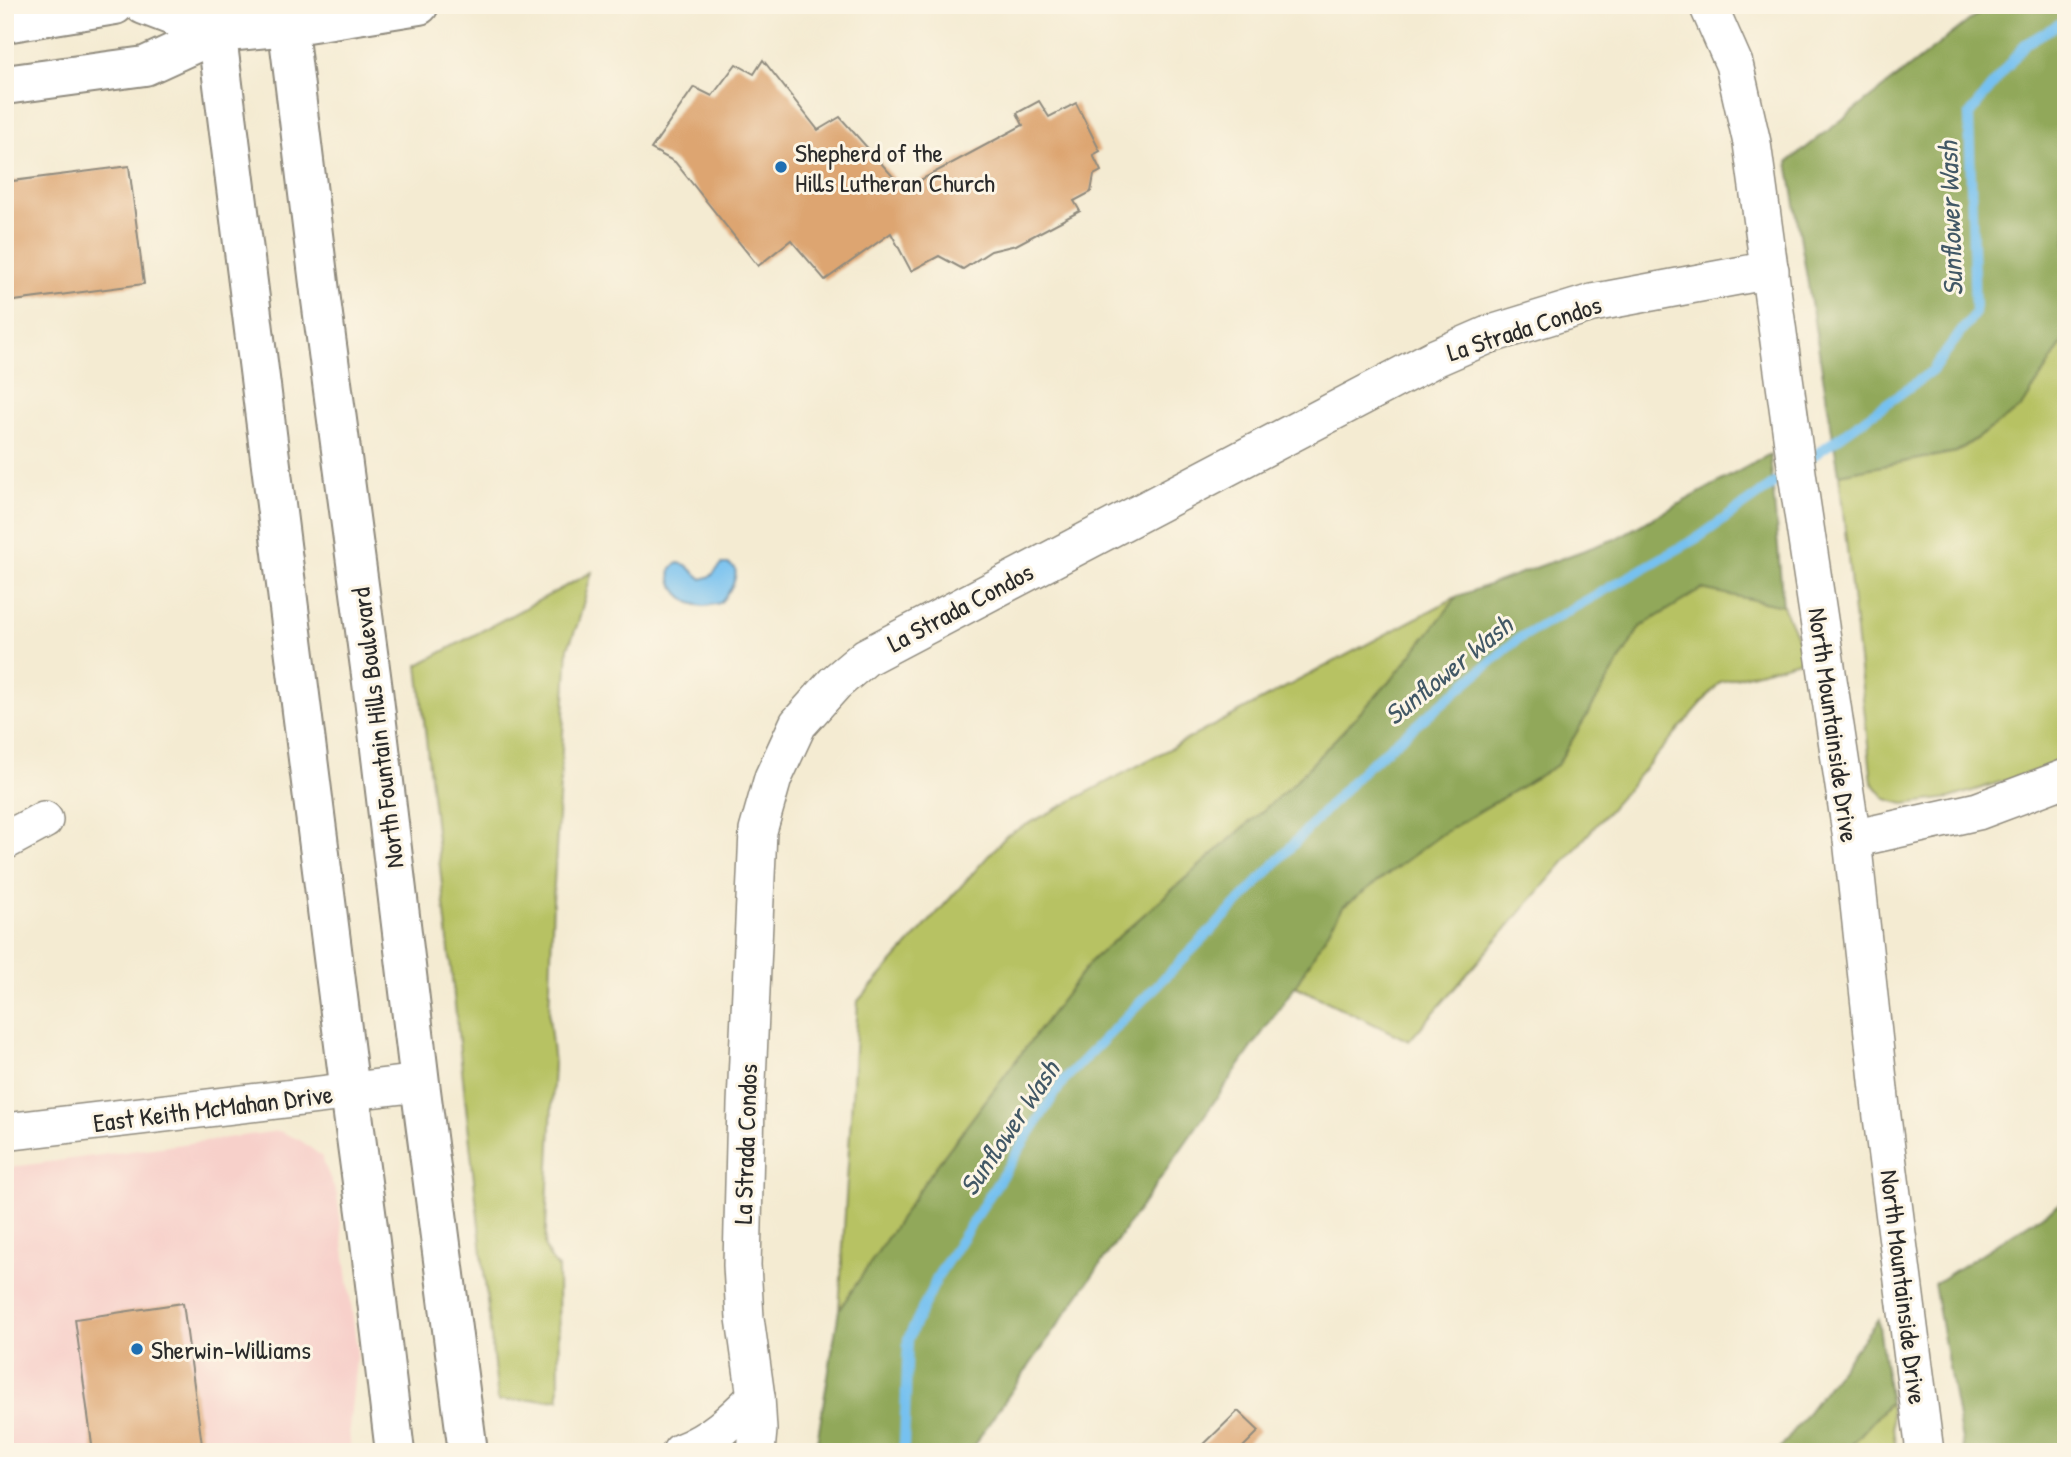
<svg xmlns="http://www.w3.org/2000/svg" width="2071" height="1457" font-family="'Patrick Hand',sans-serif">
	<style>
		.built { fill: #f7d0ca }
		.green { fill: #b7c264; stroke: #717648; stroke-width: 2 }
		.forest { fill: #91a85a; stroke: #5e6a42; stroke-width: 2 }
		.water { fill: #76c1f0; stroke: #50768e; stroke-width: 2 }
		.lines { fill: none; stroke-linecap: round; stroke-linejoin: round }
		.stream { stroke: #76c1f0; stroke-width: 10 }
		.building { fill: #dda571 }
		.minor-casing { stroke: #908b7e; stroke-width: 40 }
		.tertiary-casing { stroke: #908b7e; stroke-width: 42 }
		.secondary-casing { stroke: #908b7e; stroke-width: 42 }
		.minor { stroke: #fff; stroke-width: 37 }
		.tertiary { stroke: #fff; stroke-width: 38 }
		.secondary { stroke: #fff; stroke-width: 38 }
		.poi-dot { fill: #1f6fb2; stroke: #fcf5e5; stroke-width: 2.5 }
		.labels { text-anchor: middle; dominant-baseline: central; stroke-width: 6; stroke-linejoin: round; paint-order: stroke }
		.poi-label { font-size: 26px; fill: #2b2b2b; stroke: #fcf5e5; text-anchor: start }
		.street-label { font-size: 26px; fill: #2b2b2b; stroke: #fcf5e5 }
		.water-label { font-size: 28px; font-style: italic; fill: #425866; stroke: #fcf5e5 }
	</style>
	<rect width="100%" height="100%" fill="#fcf5e5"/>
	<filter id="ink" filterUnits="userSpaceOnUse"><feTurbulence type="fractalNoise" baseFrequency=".0143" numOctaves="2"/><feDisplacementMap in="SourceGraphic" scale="14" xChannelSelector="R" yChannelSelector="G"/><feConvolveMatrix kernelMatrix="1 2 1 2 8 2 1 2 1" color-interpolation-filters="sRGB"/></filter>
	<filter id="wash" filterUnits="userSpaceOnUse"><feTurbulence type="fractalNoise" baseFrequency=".00686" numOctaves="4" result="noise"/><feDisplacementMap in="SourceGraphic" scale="28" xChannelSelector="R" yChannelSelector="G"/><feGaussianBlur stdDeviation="1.57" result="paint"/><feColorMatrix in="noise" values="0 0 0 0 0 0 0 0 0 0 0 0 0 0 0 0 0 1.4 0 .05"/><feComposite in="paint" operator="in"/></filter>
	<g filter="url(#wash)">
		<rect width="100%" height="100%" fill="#f4ebd2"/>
		<!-- built -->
		<path class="built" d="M279,1131L300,1140L321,1156L337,1195L357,1350L349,1430L351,1452H5V1168Z"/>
		<!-- green -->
		<g class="green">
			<path d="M2066,337V755L2041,769L1950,798L1904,804L1886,799L1872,782L1839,474L1957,452L2022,407Z"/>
			<path d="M592,572L578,623L568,648L553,901L549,1016L554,1064L545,1247L550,1258L558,1268L559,1399L498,1401L418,665Z"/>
			<path d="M1702,589L1783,606L1807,659L1720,682L1409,1041L1295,986L1343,907L1442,834L1557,765L1640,627Z"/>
			<path d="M1458,596L1393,678L1291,786L1092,960L928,1177L839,1310L858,1001L1007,835Z"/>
			<path d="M1890,1402L1896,1452H1845Z"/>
		</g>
		<!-- forest -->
		<g class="forest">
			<path d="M1989,5H2066V337L2022,407L1956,452L1839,474L1788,162Z"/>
			<path d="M1770,454L1783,606L1702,589L1640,627L1557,765L1442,834L1343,907L1295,986L969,1452H812L817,1442L839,1310L928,1177L1092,960L1291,786L1393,678L1458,596L1615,539Z"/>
			<path d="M2066,1200V1452H1964L1934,1284Z"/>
			<path d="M1878,1319L1890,1402L1845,1452H1778Z"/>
		</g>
		<!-- water -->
		<path class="water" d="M678,563L686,565L702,579L711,576L722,564H728L735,568C738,580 728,594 720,603C715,604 709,606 704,606C685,605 667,587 671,568Z"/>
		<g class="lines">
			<!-- stream -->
			<g class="stream">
				<path d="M1802,464L1932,371L1975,313L1969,115L2025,44L2066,20"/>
				<path d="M902,1452L904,1444L908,1339L939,1274L1063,1081L1240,901L1363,770L1518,639L1699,537L1789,473"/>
			</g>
		</g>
		<g id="blocks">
			<!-- building -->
			<g class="building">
				<path d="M763,60L818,130L840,117L904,189L1023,125L1017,113L1039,101L1049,117L1076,103L1100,151L1093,155L1101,171L1094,175L1091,192L1074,201L1080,211L1016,245L991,251L963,269L939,256L911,271L891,233L825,280L791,240L758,266L675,162L651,149L694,87L712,96L736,64L754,74Z"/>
				<path d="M129,166L144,284L6,302L5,182Z"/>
				<path d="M183,1303L203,1452H93L75,1319Z"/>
				<path d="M1238,1411L1259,1431L1238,1452H1196Z"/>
			</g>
		</g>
	</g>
	<g filter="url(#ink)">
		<use href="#blocks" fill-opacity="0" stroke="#908b7e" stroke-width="2"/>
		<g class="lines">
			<defs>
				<g id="minor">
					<path d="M1708,5L1734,64L1752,143L1798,480L1852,839L1882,1117L1925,1452"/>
					<path d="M1852,839L1978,811L2066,778"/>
					<path d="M5,841L44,820"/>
					<path d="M5,1132L420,1083"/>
					<path d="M681,1452C711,1441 733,1420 756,1397"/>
					<path d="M756,1452L758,1430L756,1397L745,1318L742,1265L746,1104L758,831L773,778L798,724L835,683L866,657L1435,358L1488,335L1592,303L1770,270"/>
				</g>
				<g id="tertiary">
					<path d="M144,5L217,33"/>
					<path d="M5,23L115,5"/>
					<path d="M5,85L145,66L217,33L288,26L419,5"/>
				</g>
				<g id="secondary">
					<path d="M213,5L350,1092L370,1242L395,1452"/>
					<path d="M285,5L321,300L373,690L420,1083L468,1452"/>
				</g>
			</defs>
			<!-- minor casing -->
			<use href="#minor" class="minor-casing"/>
			<!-- tertiary casing -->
			<use href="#tertiary" class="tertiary-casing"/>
			<!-- secondary casing -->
			<use href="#secondary" class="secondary-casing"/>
			<!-- minor -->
			<use href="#minor" class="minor"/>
			<!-- tertiary -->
			<use href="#tertiary" class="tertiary"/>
			<!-- secondary -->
			<use href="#secondary" class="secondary"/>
		</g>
	</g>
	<!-- markers -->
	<g class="poi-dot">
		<circle cx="781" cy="167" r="7"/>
		<circle cx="137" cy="1349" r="7"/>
	</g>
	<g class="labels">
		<!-- poi labels -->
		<g class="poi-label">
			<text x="795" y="152">Shepherd of the<tspan x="795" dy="30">Hills Lutheran Church</tspan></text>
			<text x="151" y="1349">Sherwin-Williams</text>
		</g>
		<!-- street labels -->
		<g class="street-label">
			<text transform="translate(1524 328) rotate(-18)">La Strada Condos</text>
			<text transform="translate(960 607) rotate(-28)">La Strada Condos</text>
			<text transform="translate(1834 725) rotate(82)">North Mountainside Drive</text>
			<text transform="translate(377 728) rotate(-97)">North Fountain Hills Boulevard</text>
			<text transform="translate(213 1108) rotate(-7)">East Keith McMahan Drive</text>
			<text transform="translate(745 1144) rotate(-88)">La Strada Condos</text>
			<text transform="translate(1904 1287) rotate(83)">North Mountainside Drive</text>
		</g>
		<!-- water labels -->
		<g class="water-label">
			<text transform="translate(1950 219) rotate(-92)">Sunflower Wash</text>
			<text transform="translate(1448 670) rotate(-39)">Sunflower Wash</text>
			<text transform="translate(1009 1128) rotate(-56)">Sunflower Wash</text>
		</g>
	</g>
	<!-- margin -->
	<rect width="2071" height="1457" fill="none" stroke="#fcf5e5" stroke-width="28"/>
</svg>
